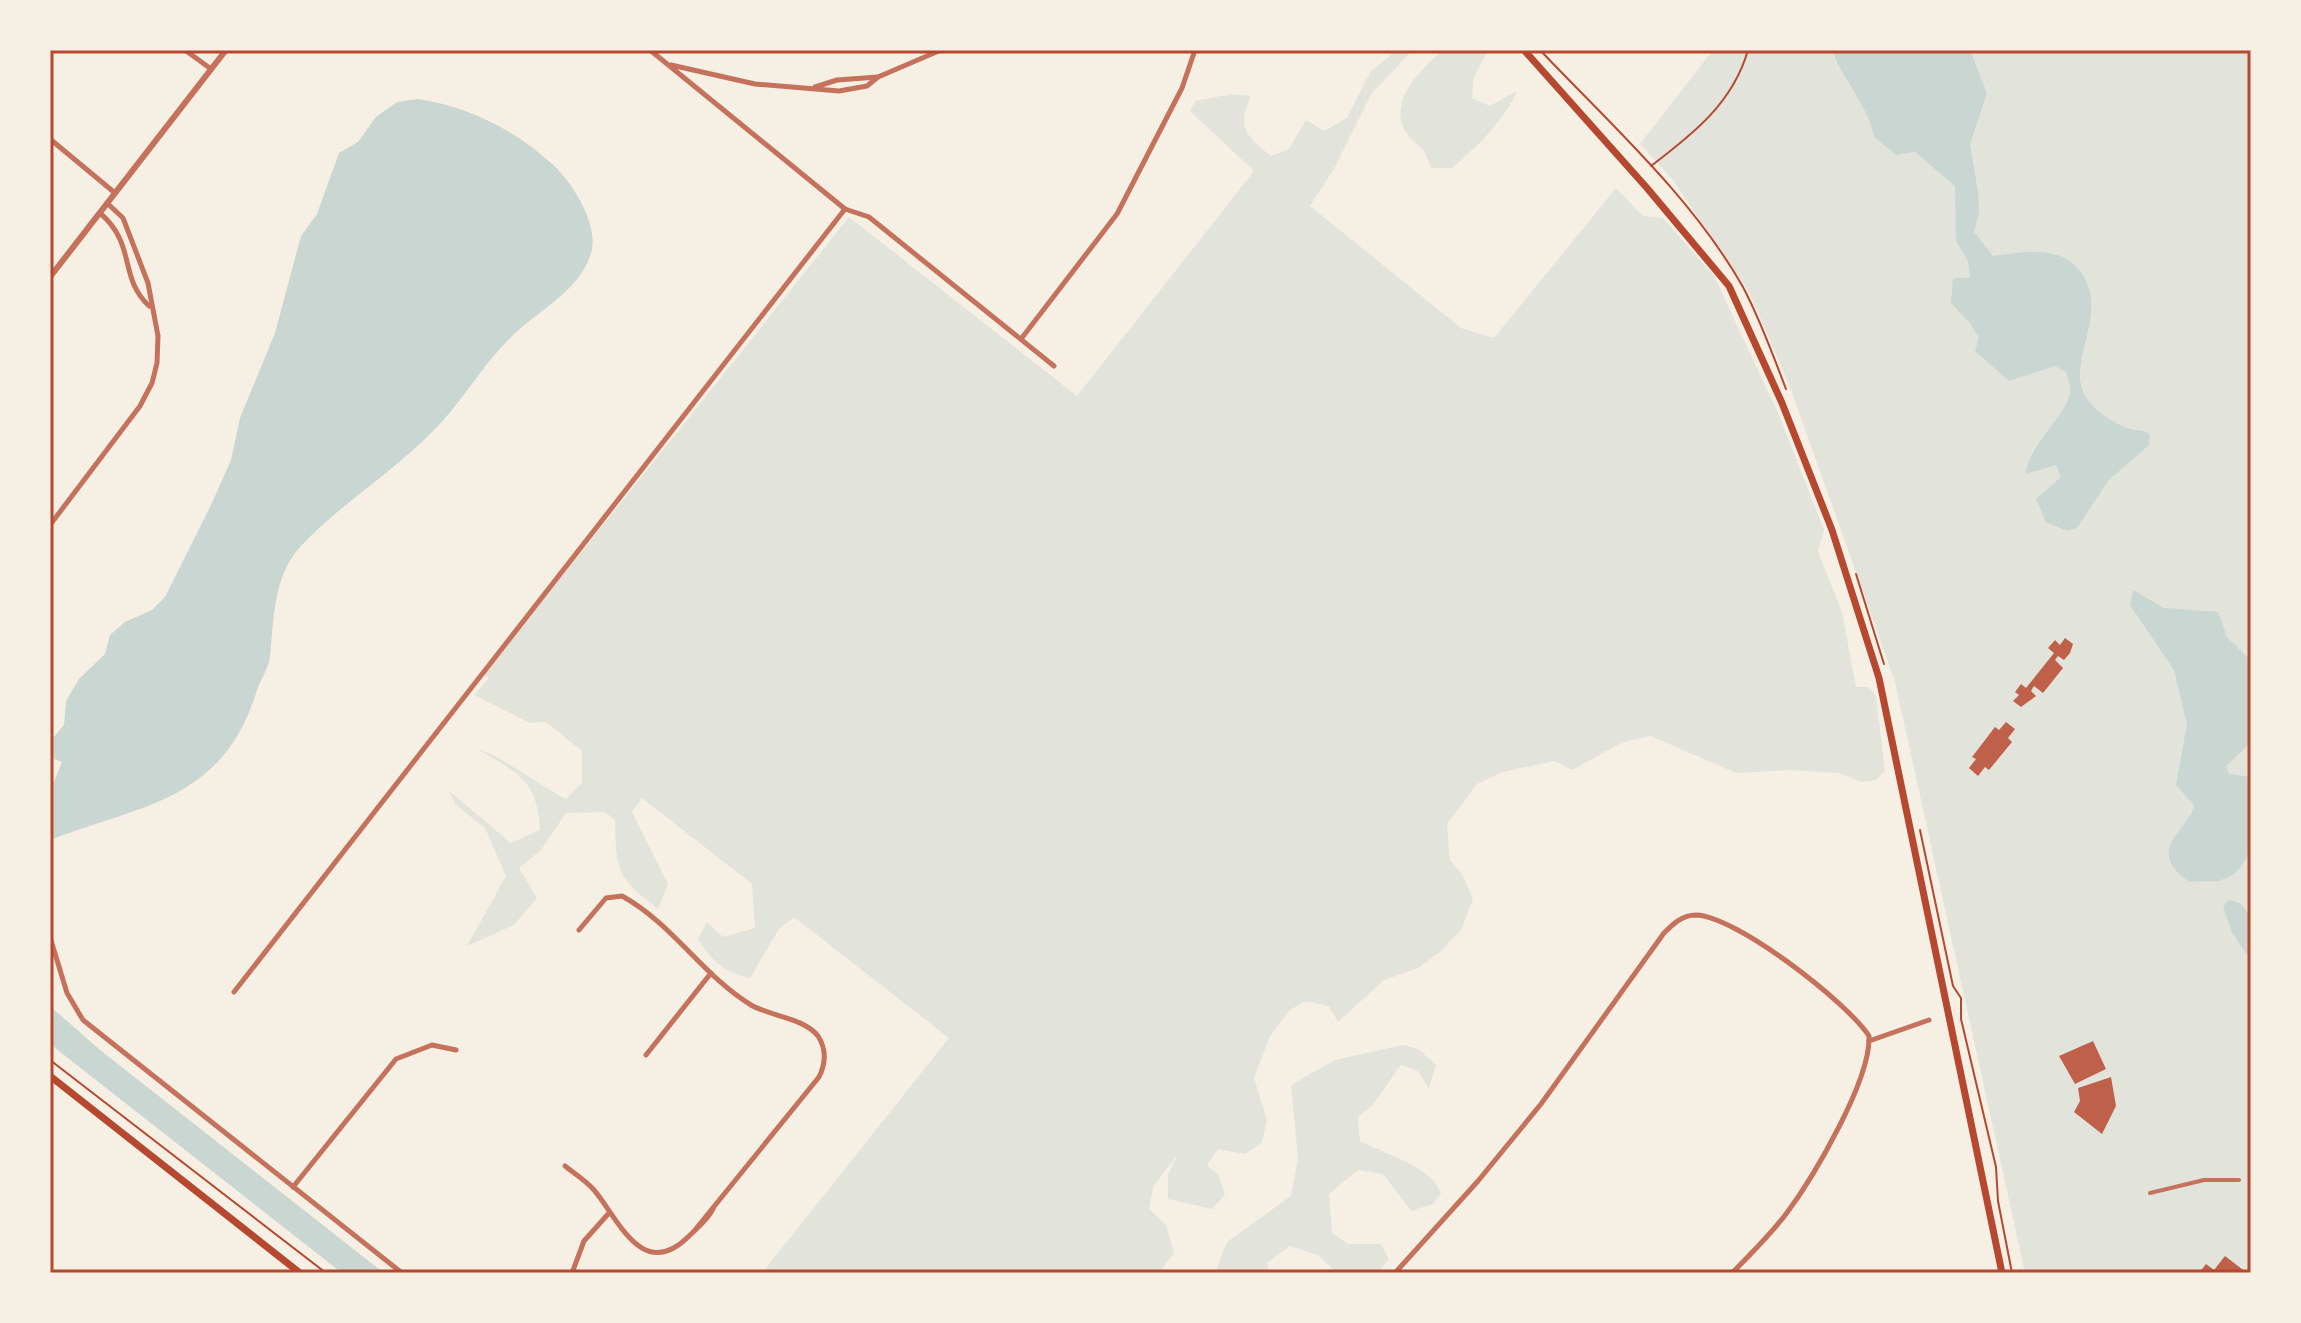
<svg xmlns="http://www.w3.org/2000/svg" width="2301" height="1323" font-family="'Work Sans',sans-serif">
	<style>
		.green { fill: #e2e4dc }
		.water { fill: #c9d6d2 }
		.building { fill: #bf614a }
		.lines { fill: none; stroke-linecap: round; stroke-linejoin: round }
		.path { stroke: #b5482f; stroke-width: 2 }
		.pedestrian { stroke: #c5725c; stroke-width: 4 }
		.minor { stroke: #c5725c; stroke-width: 5 }
		.tertiary { stroke: #c5725c; stroke-width: 6 }
		.secondary { stroke: #b5482f; stroke-width: 7 }
		.neatline { fill: none; stroke: #b5482f; stroke-width: 3 }
	</style>
	<rect width="100%" height="100%" fill="#f6efe4"/>
	<!-- green -->
	<g class="green">
		<path d="M1397,50H1413L1372,93L1335,167L1310,206L1461,328L1494,338L1616,188L1643,216L1663,218L1714,276L1779,415L1824,530L1818,552L1842,612L1856,687H1869L1876,696L1885,771L1876,780L1861,782L1839,773L1789,770L1736,773L1651,736L1623,742L1572,770L1555,761L1502,772L1477,784L1447,824L1450,860L1462,874L1473,899L1461,930L1439,953L1418,968L1384,980L1338,1022L1329,1006L1306,1001L1290,1010L1270,1036L1254,1078L1267,1120L1262,1142L1245,1154L1218,1149L1207,1165L1219,1176L1225,1195L1212,1209L1168,1199V1175L1178,1154L1153,1187L1149,1209L1166,1225L1174,1253L1159,1273H762L949,1038L794,917L779,929L750,978C725,973 710,960 698,939L707,922L723,937L755,928L752,884L642,798L632,812L668,884L658,909C617,877 616,872 615,820L605,812L566,813L541,850L519,868L537,898L514,925L467,946L506,876L485,828L456,805L448,790L511,843L540,830C537,778 517,773 476,748C509,760 535,783 566,799L582,783V751L546,722L530,723L474,695L489,678L484,674L849,217L1077,396L1254,171L1190,111L1195,101L1232,94L1251,96C1237,127 1245,136 1271,156L1289,149L1306,120L1324,131L1347,118L1371,71Z"/>
		<path d="M1442,50H1484L1486,54L1474,77L1472,98L1490,106L1517,91C1502,123 1479,145 1452,168H1431C1424,143 1416,148 1406,132C1387,100 1422,70 1442,50Z"/>
		<path d="M1713,50H2251V1273H2025L1895,682L1790,387L1749,292L1672,179L1640,144Z"/>
		<path d="M1403,1045L1418,1049L1436,1065L1429,1088L1418,1071L1401,1065L1372,1106L1358,1117L1360,1141C1384,1154 1431,1166 1441,1193L1433,1204L1411,1211L1383,1174L1358,1170L1329,1194L1332,1233L1348,1244H1381L1389,1259L1378,1273H1337L1318,1255L1290,1246L1267,1263L1270,1273H1215L1227,1242L1291,1196L1298,1158L1291,1085L1335,1060Z"/>
	</g>
	<!-- water -->
	<g class="water">
		<path d="M1834,50H1968L1972,55L1987,93L1970,144L1978,192L1979,213L1974,232L1993,256C2022,252 2059,244 2080,271C2113,314 2061,365 2088,400C2096,412 2115,424 2128,428C2137,432 2142,428 2150,435L2149,445L2108,481L2077,528L2067,531L2046,522L2036,499L2061,477L2056,465L2025,474C2031,441 2068,415 2070,391C2071,385 2068,378 2066,372L2055,366L2009,381L1975,351L1979,338L1970,323L1951,303L1953,278H1970L1968,261L1956,241L1955,186L1915,152L1896,155L1874,137C1871,108 1832,65 1834,50Z"/>
		<path d="M417,99C467,106 513,129 551,163C571,180 600,225 591,253C579,293 536,311 509,339C480,368 461,404 432,432C391,474 340,504 300,547C273,577 274,619 270,656C269,668 261,678 257,690C223,801 144,804 50,840V791L62,762L54,759L52,739L64,725L66,701L79,679L105,654L110,635L125,622L152,610L165,597L212,503L231,460L240,418L275,333L301,236L317,214L339,153L358,142L376,117L397,102Z"/>
		<path d="M2133,590L2164,608L2218,612L2227,637L2251,661V742L2226,766L2229,774L2251,777C2251,811 2263,867 2221,880C2212,883 2199,880 2189,882C2142,848 2191,829 2194,805L2176,785L2187,724L2174,670L2130,605Z"/>
		<path d="M2229,900C2258,904 2251,938 2251,960L2232,933L2223,906Z"/>
		<path d="M50,1006L100,1050L384,1273H342L50,1044Z"/>
	</g>
	<!-- building -->
	<g class="building">
		<path d="M2065,638L2073,644L2070,653L2064,660L2058,656L2055,660L2063,668L2043,693L2034,686L2031,691L2036,696L2021,707L2013,701L2019,695L2015,692L2021,684L2026,688L2054,653L2048,648L2055,640L2060,645Z"/>
		<path d="M2006,722L2015,729L2008,738L2012,742L1989,770L1985,767L1978,776L1969,768L1976,759L1972,757L1995,727L1999,730Z"/>
		<path d="M2093,1041L2106,1069L2075,1084L2059,1056Z"/>
		<path d="M2111,1077L2116,1106L2102,1134L2074,1112L2080,1101L2078,1088Z"/>
		<path d="M2225,1256L2247,1273H2199L2206,1264L2214,1270Z"/>
	</g>
	<g class="lines">
		<!-- path -->
		<g class="path">
			<path d="M1540,50C1610,124 1692,197 1743,287C1760,319 1773,355 1786,389"/>
			<path d="M1651,166C1693,134 1733,103 1748,50"/>
			<path d="M1856,574L1884,664"/>
			<path d="M1920,830L1953,986L1961,998V1019L1996,1167L1998,1201L2012,1273"/>
			<path d="M50,1060L326,1273"/>
		</g>
		<!-- pedestrian -->
		<path class="pedestrian" d="M2150,1193L2204,1180H2239"/>
		<!-- minor -->
		<g class="minor">
			<path d="M185,50L211,69"/>
			<path d="M650,50L845,209L869,217L1054,366"/>
			<path d="M671,65L755,84L839,91L867,86L878,77L941,50"/>
			<path d="M815,87L837,80L878,77"/>
			<path d="M50,139L115,193"/>
			<path d="M100,213C137,245 118,277 149,306"/>
			<path d="M1021,339L1117,214L1182,88L1195,50"/>
			<path d="M50,525L140,406L152,383L157,363L158,336L148,283L123,218L107,203"/>
			<path d="M579,930L606,898L622,896C673,924 703,976 751,1005C770,1016 804,1018 818,1036C827,1050 826,1063 819,1077L695,1230"/>
			<path d="M50,937L67,993L83,1020L402,1273"/>
			<path d="M234,992L845,209"/>
			<path d="M1869,1041L1929,1020"/>
			<path d="M646,1055L711,973"/>
			<path d="M565,1166C575,1174 586,1181 594,1190C618,1218 642,1282 688,1237C697,1228 707,1221 713,1209"/>
			<path d="M293,1187L396,1059L432,1045L456,1050"/>
			<path d="M572,1273L584,1241L609,1213"/>
			<path d="M1395,1273L1478,1181L1541,1104L1664,933C1673,924 1682,915 1696,915C1736,916 1847,1002 1869,1036C1871,1080 1813,1178 1786,1214C1770,1235 1751,1254 1732,1273"/>
		</g>
		<!-- tertiary -->
		<path class="tertiary" d="M50,277L226,50"/>
		<!-- secondary -->
		<g class="secondary">
			<path d="M1524,50L1647,188L1729,286L1782,403L1832,530L1879,678L2002,1273"/>
			<path d="M50,1076L300,1273"/>
		</g>
	</g>
	<!-- border -->
	<rect width="2301" height="1323" fill="none" stroke="#f6efe4" stroke-width="104"/>
	<rect x="52" y="52" width="2197" height="1219" class="neatline"/>
</svg>
